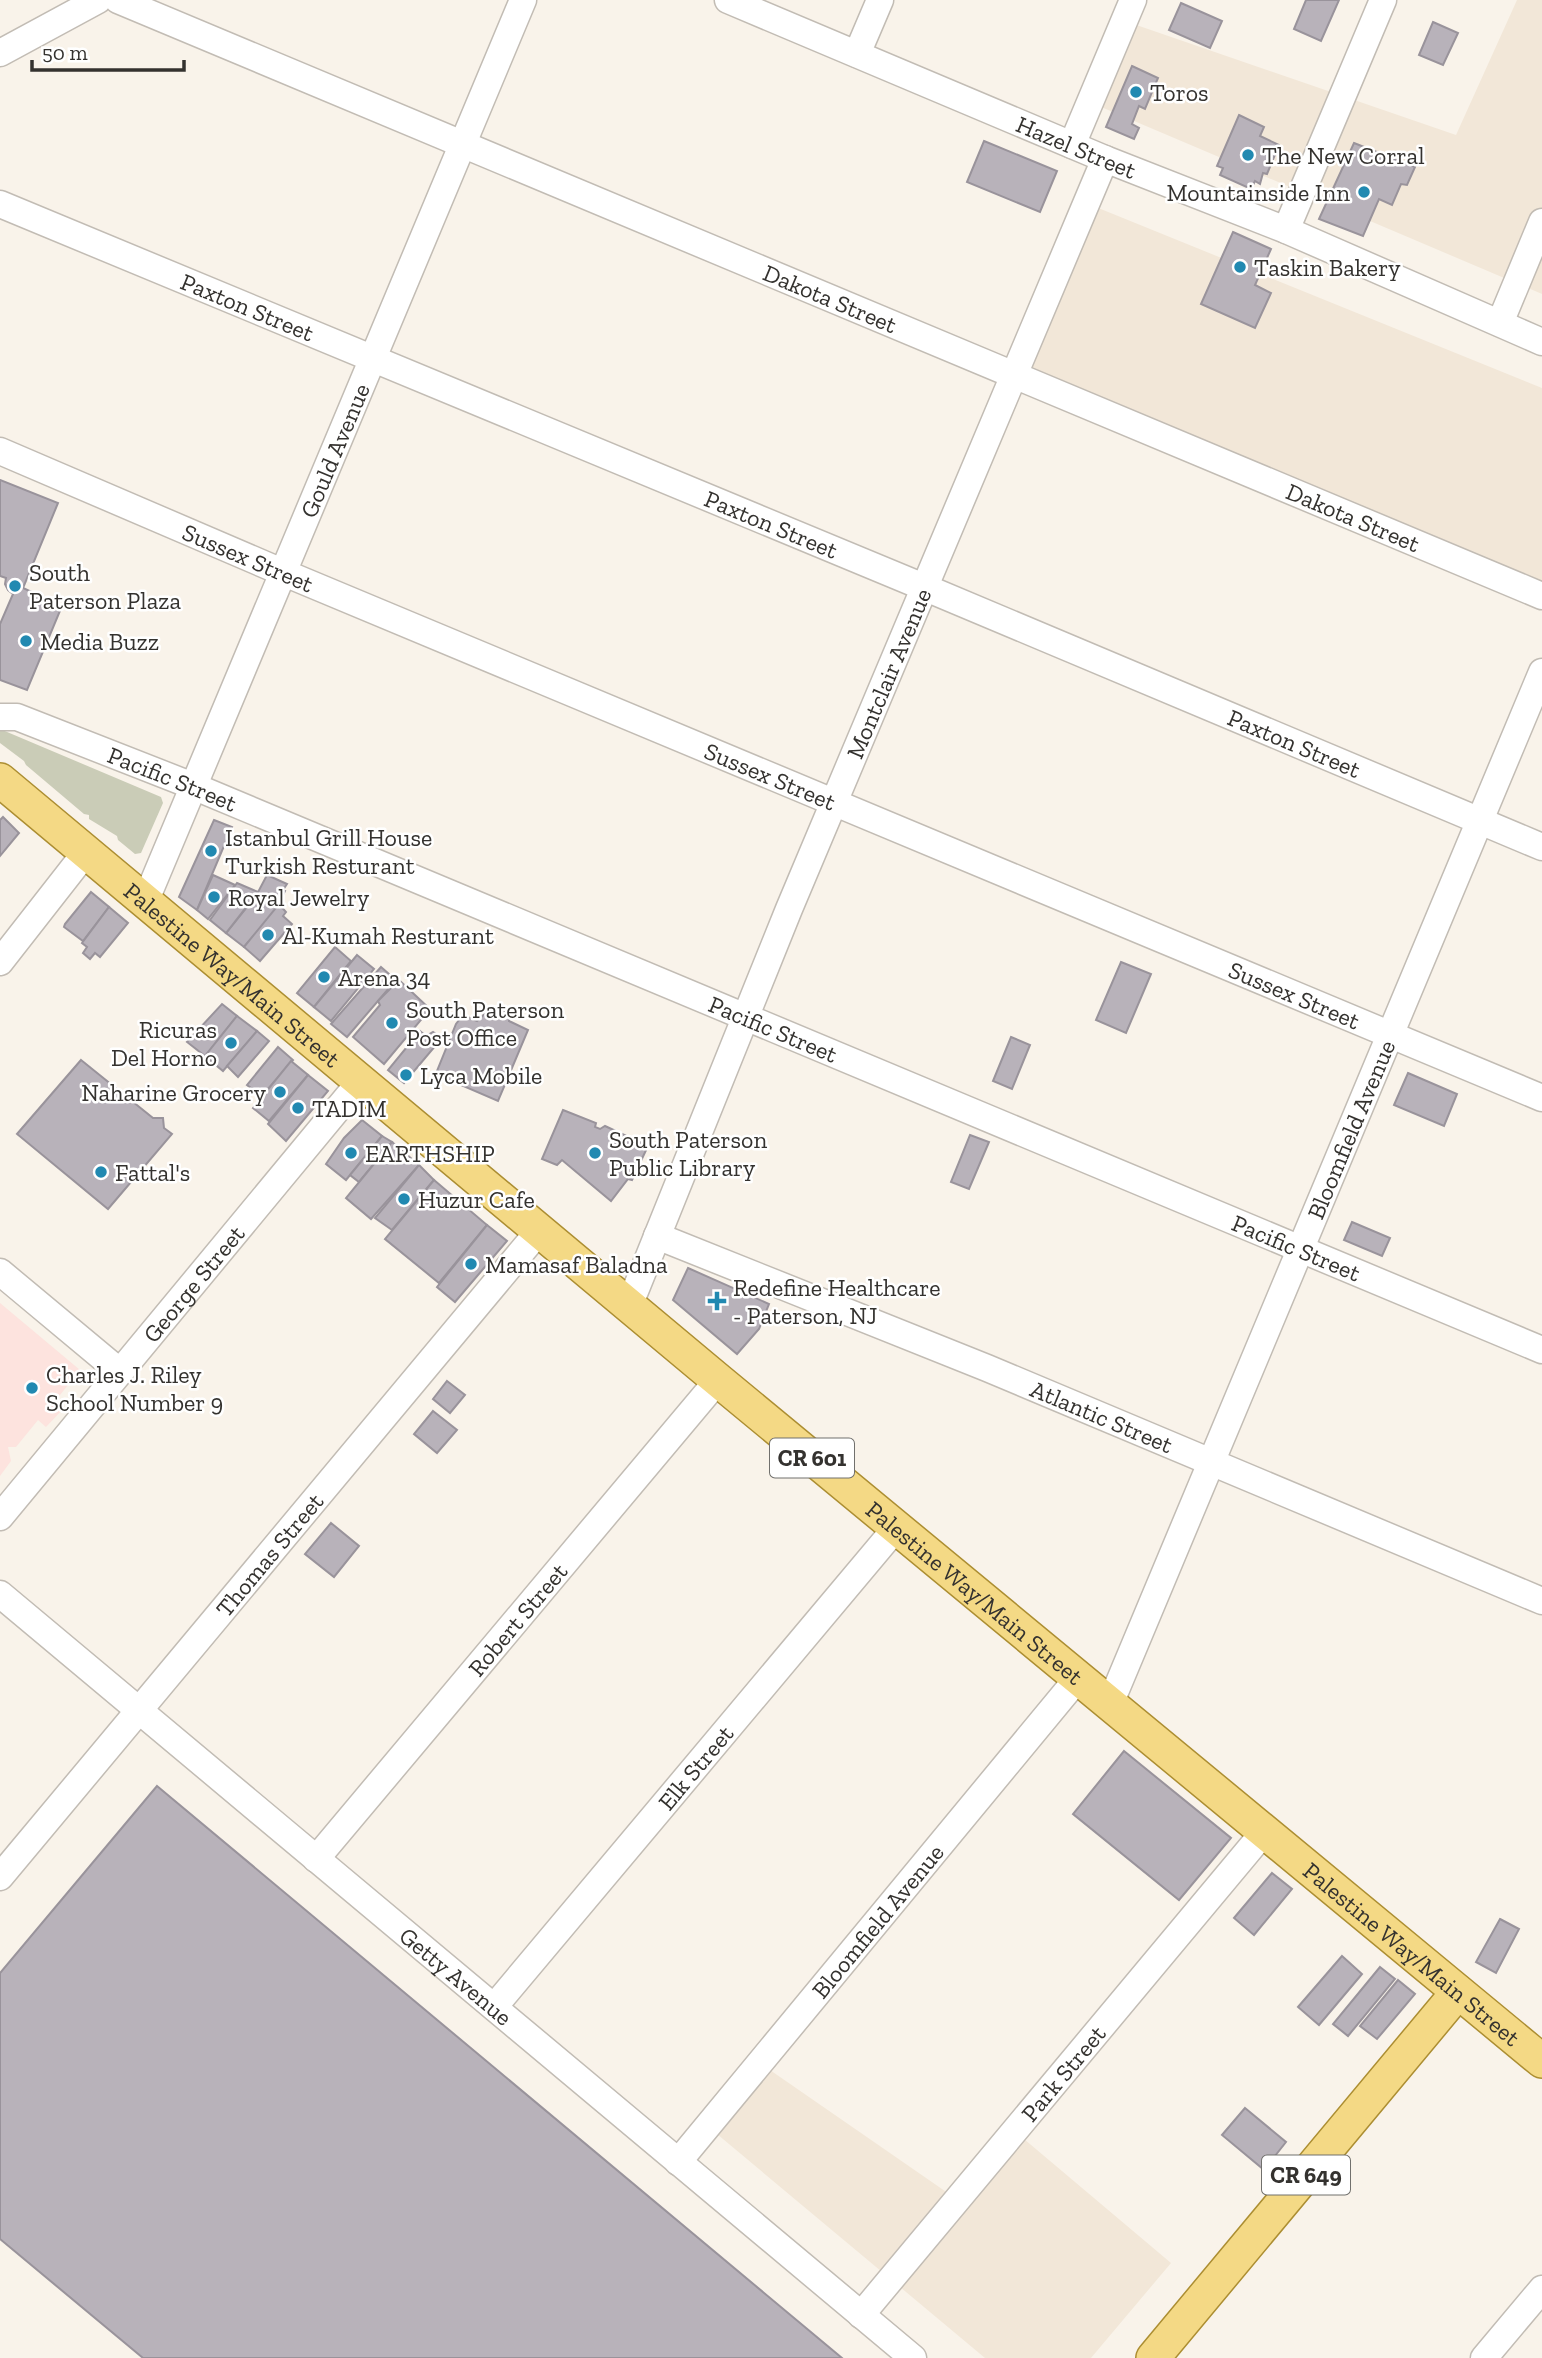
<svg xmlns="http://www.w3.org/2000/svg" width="1542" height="2358" font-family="'Zilla Slab',serif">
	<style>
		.built { fill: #f2e7d8 }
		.education { fill: #fde3de }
		.green { fill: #caccb7 }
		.building { fill: #b8b2ba; stroke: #99939b; stroke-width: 2 }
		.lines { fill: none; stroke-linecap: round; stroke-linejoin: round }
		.minor-casing { stroke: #c2bcb4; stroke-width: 29 }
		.major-casing { stroke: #ac8e32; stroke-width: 36 }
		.minor { stroke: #fff; stroke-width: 26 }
		.major { stroke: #f4d985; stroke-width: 33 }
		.poi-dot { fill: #2189b1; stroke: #fff; stroke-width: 2.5 }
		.labels { text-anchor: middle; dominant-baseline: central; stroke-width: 5; stroke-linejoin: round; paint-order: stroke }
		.shield { fill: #fff; stroke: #71706d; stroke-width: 2 }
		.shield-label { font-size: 23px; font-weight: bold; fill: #34322f }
		.poi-label { font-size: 24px; fill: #34322f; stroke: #fff; text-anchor: start }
		.street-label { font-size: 24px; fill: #34322f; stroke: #fff }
	</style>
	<rect width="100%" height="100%" fill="#f9f3ea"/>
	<!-- built -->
	<g class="built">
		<path d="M1517,0H1542V294L1087,101L1119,19L1456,135Z"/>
		<path d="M1086,203L1542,388V587L1004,372Z"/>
		<path d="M754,2059L955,2198L1012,2129L1171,2263L1091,2358H985L699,2119Z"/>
	</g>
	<!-- education -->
	<path class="education" d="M0,1303L80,1370L56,1400L64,1408L46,1427L38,1420L16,1447H8L11,1461L0,1476Z"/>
	<!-- green -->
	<path class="green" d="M0,729L161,797L163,803L141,853L135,854L118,840L117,836L89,819V815L84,814L26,765L24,761L0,743Z"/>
	<!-- building -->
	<g class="building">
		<path d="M1306,0H1339L1321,41L1294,29Z"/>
		<path d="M1181,3L1222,21L1210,48L1169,30Z"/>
		<path d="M1433,22L1458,33L1443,65L1419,55Z"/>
		<path d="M1132,66L1158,78L1145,109L1139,106L1132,124L1139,128L1134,139L1106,127Z"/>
		<path d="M1239,115L1264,127L1260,136L1279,145L1267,174L1263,173L1260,184L1255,181L1251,189L1220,175L1223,168L1217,166Z"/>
		<path d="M984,141L1057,171L1040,212L967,182Z"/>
		<path d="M1354,143L1415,167L1407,185L1401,184L1392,205L1379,199L1363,236L1319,219Z"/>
		<path d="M1233,232L1271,249L1255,285L1271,293L1255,328L1201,304Z"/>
		<path d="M0,480L58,503L23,588L62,606L27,690L0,680V624L13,594L8,590L5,584L6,578L0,576Z"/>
		<path d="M3,817L19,833L0,856V820Z"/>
		<path d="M214,820L232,827L197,910L179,897Z"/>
		<path d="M213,875L235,885L208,919L197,910Z"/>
		<path d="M267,875L287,884L283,890L285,891L275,911L244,947L226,933L256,896Z"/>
		<path d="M237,883L258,892L226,933L210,920Z"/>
		<path d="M91,892L109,907L83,941L64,927L65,924Z"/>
		<path d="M279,904L286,912L283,916L292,924L260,961L244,947Z"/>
		<path d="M109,907L128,923L100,957L95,953L90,959L83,953L87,947L82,943Z"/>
		<path d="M335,947L351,961L314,1007L297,993Z"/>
		<path d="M357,955L374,969L331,1021L314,1007Z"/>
		<path d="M1121,962L1151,974L1126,1033L1096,1020Z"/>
		<path d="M381,967L396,980L347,1037L331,1024Z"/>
		<path d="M399,980L430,1009L384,1064L353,1037L380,1005L378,1001Z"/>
		<path d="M222,1004L237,1016L205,1056L187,1042Z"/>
		<path d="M492,1007L509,1014V1021L528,1030L498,1101L447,1079L448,1076L437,1071L456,1024L463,1015L477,1021Z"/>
		<path d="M237,1016L257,1031L223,1071L205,1056Z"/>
		<path d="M257,1031L269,1041L238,1077L227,1066Z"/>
		<path d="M420,1031L426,1036L433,1032L442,1038L404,1083L388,1070Z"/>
		<path d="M1011,1037L1030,1045L1012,1089L993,1081Z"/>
		<path d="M278,1047L293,1060L262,1096L247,1085Z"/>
		<path d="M81,1060L153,1118H163L164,1128L172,1134L108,1209L17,1134Z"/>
		<path d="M291,1061L308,1075L269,1121L253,1108Z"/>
		<path d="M1408,1073L1457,1094L1444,1126L1394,1105Z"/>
		<path d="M308,1075L328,1091L286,1141L268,1124Z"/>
		<path d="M563,1110L596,1123L595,1127L600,1129L605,1126L648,1146L632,1180L628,1179L611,1201L562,1160L557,1165L542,1159Z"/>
		<path d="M362,1120L382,1136L346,1180L326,1164L344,1138Z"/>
		<path d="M970,1135L989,1142L969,1189L951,1182Z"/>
		<path d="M382,1136L392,1142L359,1182L350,1175Z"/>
		<path d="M392,1142L419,1165L371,1219L346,1198Z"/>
		<path d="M419,1165L434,1180L392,1230L375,1218Z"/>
		<path d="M434,1180L487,1225L439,1283L385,1239Z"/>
		<path d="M1352,1222L1390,1238L1382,1256L1344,1240Z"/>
		<path d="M487,1225L507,1241L455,1302L437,1287Z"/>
		<path d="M688,1268L769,1304L759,1329L737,1354L673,1300Z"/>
		<path d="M447,1381L465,1395L450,1413L433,1399Z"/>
		<path d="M433,1411L457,1430L437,1453L414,1434Z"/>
		<path d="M331,1523L359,1546L334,1577L305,1554Z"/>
		<path d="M1124,1751L1231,1838L1179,1900L1073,1814Z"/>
		<path d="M157,1786L842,2358H143L0,2239V1973Z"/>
		<path d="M1272,1873L1292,1889L1254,1935L1234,1918Z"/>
		<path d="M1500,1919L1519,1929L1496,1973L1476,1962Z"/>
		<path d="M1342,1956L1362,1974L1319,2025L1298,2007Z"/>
		<path d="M1380,1967L1395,1979L1348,2036L1333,2024Z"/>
		<path d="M1398,1980L1415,1994L1377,2039L1360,2026Z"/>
		<path d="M1245,2108L1286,2142L1275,2156L1281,2160L1269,2174L1222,2135Z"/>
	</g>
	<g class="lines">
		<defs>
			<g id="minor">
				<path id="s1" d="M118,0L1542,596"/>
				<path id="s2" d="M728,0L1105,159L1286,230L1542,342"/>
				<path d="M0,53L98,0"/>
				<path d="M857,54L880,0"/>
				<path d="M1072,145L1133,0"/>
				<path id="s3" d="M0,204L926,588L1542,847"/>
				<path d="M1286,230L1383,0"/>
				<path d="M1500,323L1542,222"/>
				<path id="s4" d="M0,451L282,572L1542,1098"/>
				<path id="s5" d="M0,717H17L193,786L1542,1350"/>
				<path id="s6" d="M145,902L523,0"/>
				<path d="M0,962L86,852"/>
				<path id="s7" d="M657,1236L987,1368L1542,1601"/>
				<path d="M0,1272L120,1372"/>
				<path id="s8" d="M629,1306L789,909L1105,159"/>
				<path id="s9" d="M0,1517L360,1082"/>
				<path id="s10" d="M0,1594L913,2358"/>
				<path id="s11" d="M1110,1704L1542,672"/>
				<path id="s12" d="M316,1859L718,1380"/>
				<path id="s13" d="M0,1877L539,1231"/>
				<path id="s14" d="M494,2007L896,1528"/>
				<path id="s15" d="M678,2162L1078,1678"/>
				<path id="s16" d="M861,2315L1264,1832"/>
				<path d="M1484,2358L1542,2289"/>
			</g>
			<g id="major">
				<path id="s17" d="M0,780L718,1380L1542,2061"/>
				<path d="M1153,2358L1458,1992"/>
			</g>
		</defs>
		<!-- minor casing -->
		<use href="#minor" class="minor-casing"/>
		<!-- major casing -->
		<use href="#major" class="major-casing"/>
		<!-- minor -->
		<use href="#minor" class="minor"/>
		<!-- major -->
		<use href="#major" class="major"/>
	</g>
	<!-- markers -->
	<g class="poi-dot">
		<circle cx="1136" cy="92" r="7"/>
		<circle cx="1248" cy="155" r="7"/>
		<circle cx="1364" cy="192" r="7"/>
		<circle cx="1240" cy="267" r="7"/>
		<circle cx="15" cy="586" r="7"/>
		<circle cx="26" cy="641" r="7"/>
		<circle cx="211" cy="851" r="7"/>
		<circle cx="214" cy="897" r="7"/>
		<circle cx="268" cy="935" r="7"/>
		<circle cx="324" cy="977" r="7"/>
		<circle cx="392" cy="1023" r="7"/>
		<circle cx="231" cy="1043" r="7"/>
		<circle cx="406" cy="1075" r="7"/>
		<circle cx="280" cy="1092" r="7"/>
		<circle cx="298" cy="1108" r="7"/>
		<circle cx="351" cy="1153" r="7"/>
		<circle cx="595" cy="1153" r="7"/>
		<circle cx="101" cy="1172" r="7"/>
		<circle cx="404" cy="1199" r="7"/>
		<circle cx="471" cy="1264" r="7"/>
		<path d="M713.5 1290.5h7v7h7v7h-7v7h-7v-7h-7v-7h7z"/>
		<circle cx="32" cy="1388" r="7"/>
	</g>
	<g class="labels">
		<!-- shield labels -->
		<g class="shield">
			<rect x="770" y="1438.5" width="84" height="39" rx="5"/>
			<rect x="1262" y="2155.5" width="88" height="39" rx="5"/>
		</g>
		<g class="shield-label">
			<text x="812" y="1458">CR 601</text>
			<text x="1306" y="2175">CR 649</text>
		</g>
		<!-- poi labels -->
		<g class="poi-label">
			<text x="1150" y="92">Toros</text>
			<text x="1262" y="155">The New Corral</text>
			<text x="1350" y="192" text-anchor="end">Mountainside Inn</text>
			<text x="1254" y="267">Taskin Bakery</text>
			<text x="29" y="572">South<tspan x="29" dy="28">Paterson Plaza</tspan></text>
			<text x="40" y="641">Media Buzz</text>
			<text x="225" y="837">Istanbul Grill House<tspan x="225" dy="28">Turkish Resturant</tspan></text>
			<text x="228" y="897">Royal Jewelry</text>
			<text x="282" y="935">Al-Kumah Resturant</text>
			<text x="338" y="977">Arena 34</text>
			<text x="406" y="1009">South Paterson<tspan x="406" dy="28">Post Office</tspan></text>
			<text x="217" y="1029" text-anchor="end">Ricuras<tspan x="217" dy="28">Del Horno</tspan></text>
			<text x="420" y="1075">Lyca Mobile</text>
			<text x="266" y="1092" text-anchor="end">Naharine Grocery</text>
			<text x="312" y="1108">TADIM</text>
			<text x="609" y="1139">South Paterson<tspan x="609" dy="28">Public Library</tspan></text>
			<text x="365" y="1153">EARTHSHIP</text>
			<text x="115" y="1172">Fattal's</text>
			<text x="418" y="1199">Huzur Cafe</text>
			<text x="485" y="1264">Mamasaf Baladna</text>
			<text x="733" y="1287">Redefine Healthcare<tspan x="733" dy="28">- Paterson, NJ</tspan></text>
			<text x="46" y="1374">Charles J. Riley<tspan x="46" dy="28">School Number 9</tspan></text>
		</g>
		<!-- street labels -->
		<g class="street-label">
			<text stroke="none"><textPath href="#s2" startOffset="378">Hazel Street</textPath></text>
			<text stroke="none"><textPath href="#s1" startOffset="772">Dakota Street</textPath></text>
			<text stroke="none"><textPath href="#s3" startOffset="268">Paxton Street</textPath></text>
			<text stroke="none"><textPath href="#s6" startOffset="490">Gould Avenue</textPath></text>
			<text stroke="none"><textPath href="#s1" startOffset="1339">Dakota Street</textPath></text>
			<text stroke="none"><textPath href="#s3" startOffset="835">Paxton Street</textPath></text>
			<text stroke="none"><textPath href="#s4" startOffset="270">Sussex Street</textPath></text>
			<text stroke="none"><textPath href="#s8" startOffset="684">Montclair Avenue</textPath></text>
			<text stroke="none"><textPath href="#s3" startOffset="1402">Paxton Street</textPath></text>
			<text stroke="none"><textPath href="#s4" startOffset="836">Sussex Street</textPath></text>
			<text stroke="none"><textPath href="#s5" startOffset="184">Pacific Street</textPath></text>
			<text stroke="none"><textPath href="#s17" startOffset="303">Palestine Way/Main Street</textPath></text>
			<text stroke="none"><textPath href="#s4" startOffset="1404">Sussex Street</textPath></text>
			<text stroke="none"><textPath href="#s5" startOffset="835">Pacific Street</textPath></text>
			<text stroke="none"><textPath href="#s11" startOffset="623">Bloomfield Avenue</textPath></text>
			<text stroke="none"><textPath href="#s5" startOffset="1402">Pacific Street</textPath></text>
			<text stroke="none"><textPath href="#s9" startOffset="303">George Street</textPath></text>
			<text stroke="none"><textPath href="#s7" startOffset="480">Atlantic Street</textPath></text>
			<text stroke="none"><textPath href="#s13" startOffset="420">Thomas Street</textPath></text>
			<text stroke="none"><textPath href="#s17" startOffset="1269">Palestine Way/Main Street</textPath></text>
			<text stroke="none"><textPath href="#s12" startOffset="313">Robert Street</textPath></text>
			<text stroke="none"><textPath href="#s14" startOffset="313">Elk Street</textPath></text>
			<text stroke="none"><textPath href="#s15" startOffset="313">Bloomfield Avenue</textPath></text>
			<text stroke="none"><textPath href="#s17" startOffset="1836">Palestine Way/Main Street</textPath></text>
			<text stroke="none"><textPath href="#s10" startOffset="595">Getty Avenue</textPath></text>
			<text stroke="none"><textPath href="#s16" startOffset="315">Park Street</textPath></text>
		</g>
	</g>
	<!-- scale -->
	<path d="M32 60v10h152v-10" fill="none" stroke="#34322f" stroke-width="3.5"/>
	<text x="42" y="60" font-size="21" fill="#34322f" stroke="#ffffff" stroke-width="5" paint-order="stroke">50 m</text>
</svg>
